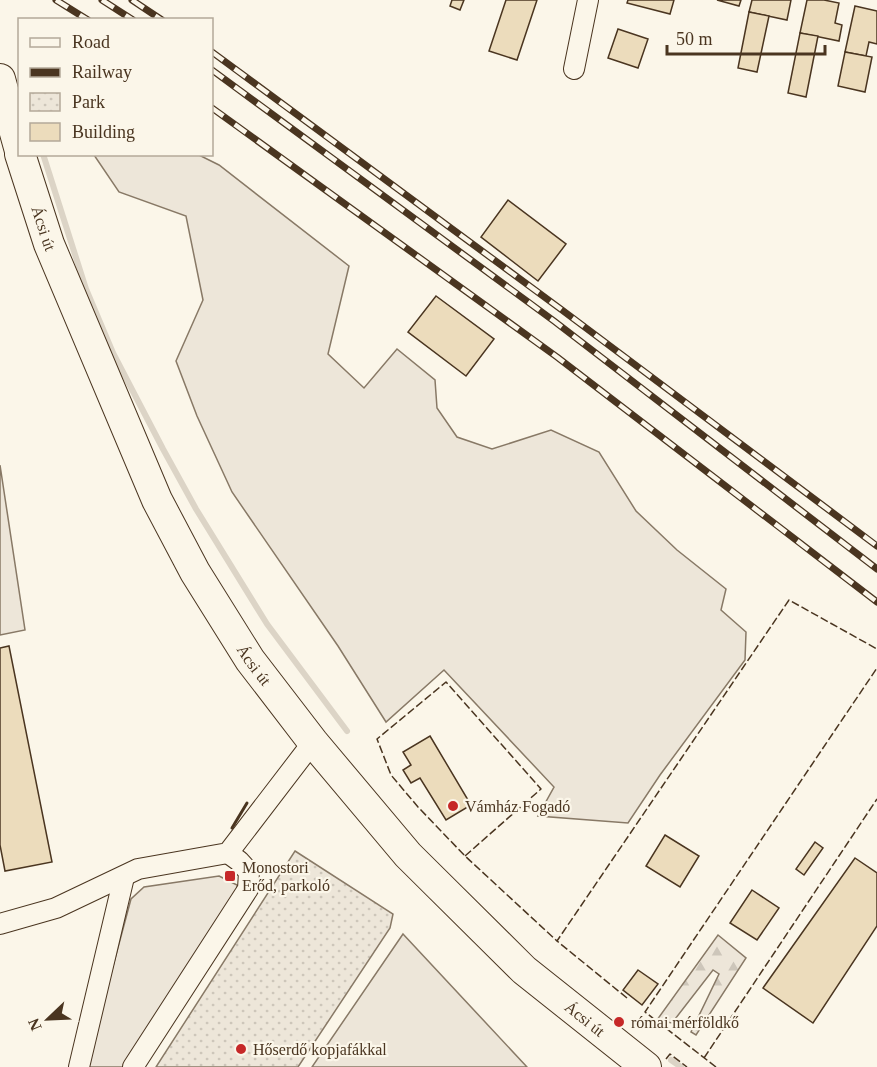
<svg xmlns="http://www.w3.org/2000/svg" width="877" height="1067" font-family="Georgia,serif">
	<style>
		.grass { fill: #ede6d9; stroke: #887966; stroke-width: 1.5 }
		.forest { fill: url(#forest-firs); stroke: #887966; stroke-width: 1.5 }
		.park { fill: url(#park-dots); stroke: #887966; stroke-width: 1.5 }
		.lines { fill: none; stroke-linecap: round; stroke-linejoin: round }
		.stream { stroke: #dcd4c6; stroke-width: 6 }
		.building { fill: #ecdcbc; stroke: #4a3520; stroke-width: 1.5 }
		.street-casing { stroke: #4a3520; stroke-width: 22 }
		.primary-casing { stroke: #4a3520; stroke-width: 32 }
		.street { stroke: #fbf6e9; stroke-width: 20 }
		.primary { stroke: #fbf6e9; stroke-width: 30 }
		.rail-casing { stroke: #4a3520; stroke-width: 7 }
		.rail { stroke: #fbf6e9; stroke-width: 4.5; stroke-dasharray: 14; stroke-linecap: butt }
		.fence { stroke: #4a3520; stroke-width: 1.5; stroke-dasharray: 8 3; stroke-linecap: butt }
		.wall { stroke: #4a3520; stroke-width: 3 }
		.poi-dot { fill: #c62828; stroke: #fbf6e9; stroke-width: 2 }
		.labels { text-anchor: middle; dominant-baseline: central; stroke-width: 4.5; stroke-linejoin: round; paint-order: stroke }
		.street-label { font-size: 16px; fill: #4a3520; stroke: #fbf6e9 }
		.poi-label { font-size: 16px; fill: #4a3520; stroke: #fbf6e9; text-anchor: start }
	</style>
	<defs>
		<pattern id="forest-firs" width="22" height="20" patternUnits="userSpaceOnUse" patternTransform="scale(1.5)"><rect width="22" height="20" fill="#ede6d9"/><path d="M5 1l3.5 6h-7zM16 11l3.5 6h-7z" fill="#cdc6ba"/></pattern>
		<pattern id="park-dots" width="8" height="8" patternUnits="userSpaceOnUse" patternTransform="scale(1.5)"><rect width="8" height="8" fill="#ede6d9"/><path d="M2 2h.1M6 6h.1" fill="none" stroke="#cdc6ba" stroke-width="1.8" stroke-linecap="round"/></pattern>
	</defs>
	<rect width="100%" height="100%" fill="#fbf6e9"/>
	<!-- grass -->
	<g class="grass">
		<path d="M94,155H199L219,165L349,266L328,354L364,388L397,349L435,380L437,408L457,437L492,449L551,430L599,452L636,511L677,550L726,589L721,610L746,632L745,660L660,775L628,823L538,816L554,787L444,670L386,722L338,646L232,492L197,416L176,361L203,300L186,216L119,192Z"/>
		<path d="M0,465L25,630L0,635Z"/>
		<path d="M219,876L237,885V893L124,1067H86L131,899L144,887Z"/>
		<path d="M403,934L527,1067H312Z"/>
	</g>
	<!-- forest -->
	<path class="forest" d="M718,935L746,958L696,1035L691,1032L719,974L713,970L672,1023L657,1020Z"/>
	<!-- park -->
	<path class="park" d="M295,851L393,914L390,928L298,1067H156Z"/>
	<g class="lines">
		<!-- stream -->
		<g class="stream">
			<path d="M43,154L86,289L113,353L163,449L196,509L267,624L347,731"/>
			<path d="M671,1060L681,1067"/>
		</g>
	</g>
	<!-- building -->
	<g class="building">
		<path d="M452,0H464L460,10L450,6Z"/>
		<path d="M506,0H537L517,60L489,51Z"/>
		<path d="M628,0H674L670,14L627,3Z"/>
		<path d="M717,0H741L739,6Z"/>
		<path d="M752,0H791L787,20L749,12Z"/>
		<path d="M807,0H824L839,3L835,23L842,25L839,41L800,33Z"/>
		<path d="M855,6L877,11V44L869,42L866,56L845,52Z"/>
		<path d="M749,12L769,16L757,72L738,68Z"/>
		<path d="M618,29L648,39L638,68L608,58Z"/>
		<path d="M800,33L818,36L806,97L788,93Z"/>
		<path d="M845,52L872,57L865,92L838,86Z"/>
		<path d="M508,200L566,244L538,281L481,237Z"/>
		<path d="M436,296L494,339L466,376L408,332Z"/>
		<path d="M9,646L52,862L5,871L0,845V648Z"/>
		<path d="M430,736L471,805L446,820L420,778L411,783L403,770L411,765L403,752Z"/>
		<path d="M665,835L699,856L680,887L646,866Z"/>
		<path d="M815,842L823,848L804,875L796,869Z"/>
		<path d="M855,858L877,873V926L813,1023L763,988Z"/>
		<path d="M752,890L779,908L757,940L730,923Z"/>
		<path d="M638,970L658,984L642,1005L623,990Z"/>
	</g>
	<g class="lines">
		<defs>
			<g id="street">
				<path d="M574,69L588,0"/>
				<path d="M0,924L56,908L138,869L228,853L313,742"/>
				<path d="M79,1067L124,877"/>
				<path d="M133,1067L248,889L249,872L239,861L228,853"/>
			</g>
			<g id="primary">
				<path d="M0,79L20,151"/>
				<path id="s1" d="M20,154L49,244L157,500L195,572L250,660L313,742L408,855L524,970L646,1067"/>
			</g>
		</defs>
		<!-- street casing -->
		<use href="#street" class="street-casing"/>
		<!-- primary casing -->
		<use href="#primary" class="primary-casing"/>
		<!-- street -->
		<use href="#street" class="street"/>
		<!-- primary -->
		<use href="#primary" class="primary"/>
		<defs>
			<g id="rail">
				<path d="M56,0L88,20"/>
				<path d="M102,0L133,20"/>
				<path d="M132,0L162,20"/>
				<path d="M212,52L562,310L877,546"/>
				<path d="M212,70L554,321L877,569"/>
				<path d="M212,108L557,357L877,602"/>
			</g>
		</defs>
		<!-- rail casing -->
		<use href="#rail" class="rail-casing"/>
		<!-- rail -->
		<use href="#rail" class="rail"/>
		<!-- fence -->
		<g class="fence">
			<path d="M465,856L541,789L446,682L377,739L391,775L418,807L465,856L557,941"/>
			<path d="M627,998L557,941L789,600L877,649"/>
			<path d="M704,1058L877,799"/>
			<path d="M666,1059L670,1054L687,1067"/>
			<path d="M716,1067L645,1012L877,668"/>
		</g>
		<!-- wall -->
		<path class="wall" d="M232,828L247,803"/>
	</g>
	<!-- markers -->
	<g class="poi-dot">
		<circle cx="453" cy="806" r="6"/>
		<rect x="224" y="870" width="12" height="12" rx="3"/>
		<circle cx="619" cy="1022" r="6"/>
		<circle cx="241" cy="1049" r="6"/>
	</g>
	<g class="labels">
		<!-- street labels -->
		<g class="street-label">
			<text stroke="none"><textPath href="#s1" startOffset="78">Ácsi út</textPath></text>
			<text stroke="none"><textPath href="#s1" startOffset="564">Ácsi út</textPath></text>
			<text stroke="none"><textPath href="#s1" startOffset="1050">Ácsi út</textPath></text>
		</g>
		<!-- poi labels -->
		<g class="poi-label">
			<text x="465" y="806">Vámház Fogadó</text>
			<text x="242" y="867">Monostori<tspan x="242" dy="18">Erőd, parkoló</tspan></text>
			<text x="631" y="1022">római mérföldkő</text>
			<text x="253" y="1049">Hőserdő kopjafákkal</text>
		</g>
	</g>
	<!-- legend -->
	<rect x="18" y="18" width="195" height="138" fill="#fbf6e9" stroke="#b4a999" stroke-width="1.5"/>
	<rect x="30" y="38" width="30" height="9" fill="#fbf6e9" stroke="#b4a999" stroke-width="1.5"/>
	<text x="72" y="48" font-size="18" fill="#4a3520">Road</text>
	<rect x="30" y="68" width="30" height="9" fill="#4a3520" stroke="#b4a999" stroke-width="1.5"/>
	<text x="72" y="78" font-size="18" fill="#4a3520">Railway</text>
	<rect x="30" y="93" width="30" height="18" fill="url(#park-dots)" stroke="#b4a999" stroke-width="1.5"/>
	<text x="72" y="108" font-size="18" fill="#4a3520">Park</text>
	<rect x="30" y="123" width="30" height="18" fill="#ecdcbc" stroke="#b4a999" stroke-width="1.5"/>
	<text x="72" y="138" font-size="18" fill="#4a3520">Building</text>
	<!-- north arrow -->
	<g transform="translate(48 1019) rotate(247)" stroke="#fbf6e9" stroke-width="4.5" paint-order="stroke">
	<path d="M0-4.5L10 22L0 15L-10 22Z" fill="#4a3520"/>
	<text y="-9" font-size="16" font-weight="bold" text-anchor="middle" fill="#4a3520">N</text>
	</g>
	<!-- scale -->
	<path d="M667 45v9h158v-9" fill="none" stroke="#4a3520" stroke-width="3"/>
	<text x="676" y="45" font-size="18" fill="#4a3520" stroke="#fbf6e9" stroke-width="4.5" paint-order="stroke">50 m</text>
</svg>
